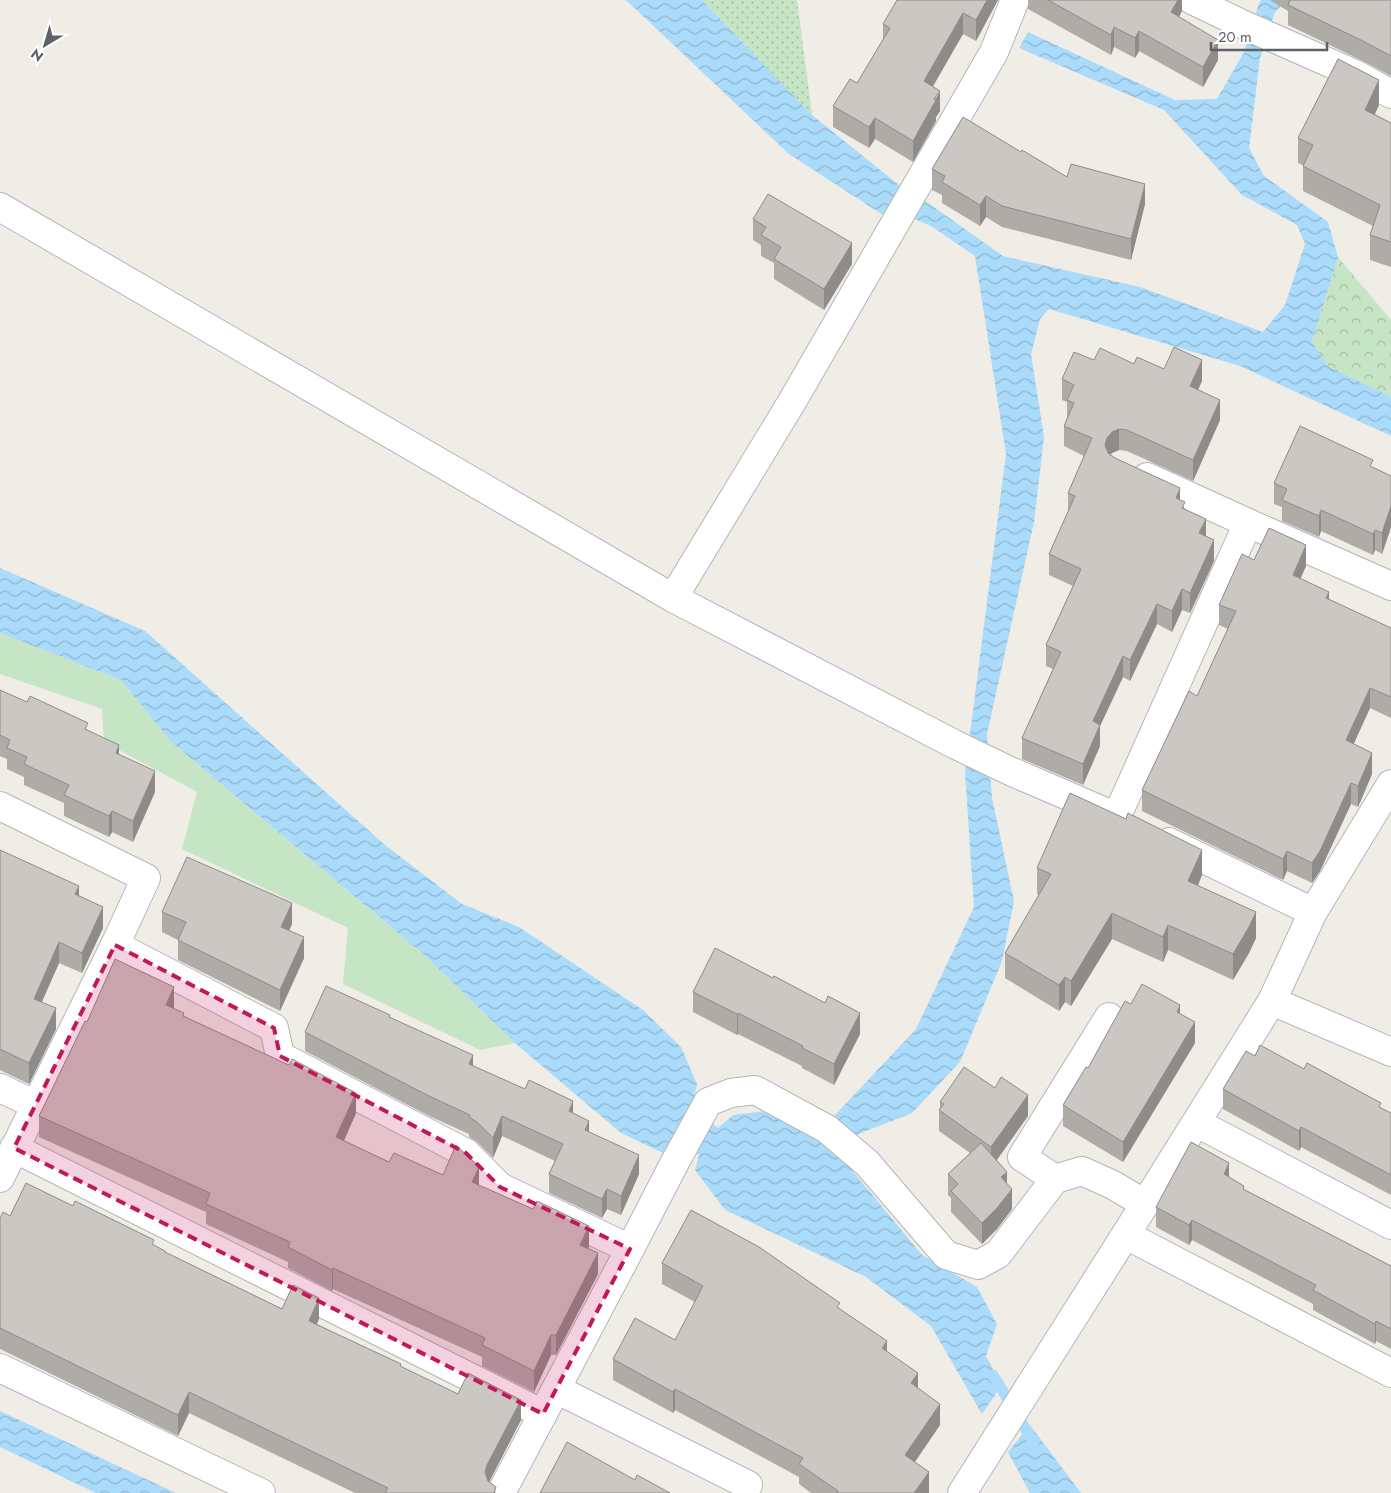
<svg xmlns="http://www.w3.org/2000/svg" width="1391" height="1493" font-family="Jost,sans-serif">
<defs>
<pattern id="grass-dots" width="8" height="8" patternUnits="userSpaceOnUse" patternTransform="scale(1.25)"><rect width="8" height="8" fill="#c6e5c4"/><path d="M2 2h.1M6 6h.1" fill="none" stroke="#a4bda3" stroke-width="1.8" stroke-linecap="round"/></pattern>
<pattern id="forest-crowns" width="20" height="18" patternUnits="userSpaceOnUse" patternTransform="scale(1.25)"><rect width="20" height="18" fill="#c6e5c4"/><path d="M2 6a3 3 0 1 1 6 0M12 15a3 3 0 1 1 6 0" fill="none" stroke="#a4bda3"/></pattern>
<pattern id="water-waves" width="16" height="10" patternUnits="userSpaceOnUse" patternTransform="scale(1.25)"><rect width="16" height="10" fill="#abdbfa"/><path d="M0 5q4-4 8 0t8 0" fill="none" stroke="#8eb5ce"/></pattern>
</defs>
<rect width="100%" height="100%" fill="#efede6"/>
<polygon fill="url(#grass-dots)" points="702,0 797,0 812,115"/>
<polygon fill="url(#forest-crowns)" points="1338,257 1391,320 1391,397 1328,366 1312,342"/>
<polygon fill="#c6e5c4" points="0,633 121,680 171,742 423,954 515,1043 480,1050 343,984 348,928 182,849 197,792 104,742 102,709 0,674"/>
<g fill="url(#water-waves)">
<polygon points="626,0 702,0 812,115 899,185 931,205 1003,256 1140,287 1263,332 1285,305 1305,244 1297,225 1242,195 1164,110 1019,48 1028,32 1175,100 1217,99 1244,52 1258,6 1261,0 1287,0 1275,12 1260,58 1249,148 1264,176 1328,222 1338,257 1312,342 1328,366 1391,397 1391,436 1240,366 1049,309 1040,319 1031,354 1044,437 1034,522 987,734 992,798 1014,901 1002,961 960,1062 912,1113 856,1135 841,1157 922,1255 977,1287 997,1324 986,1356 1002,1385 982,1414 931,1326 866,1277 725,1210 695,1170 699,1155 675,1143 665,1154 621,1133 515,1043 423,954 171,742 121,680 0,633 0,568 145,631 385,845 462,904 519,927 643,1010 681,1047 697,1084 692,1107 718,1128 733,1115 765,1111 829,1146 841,1126 835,1115 916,1029 974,907 965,773 1006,454 975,256 931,226 889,208 883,215 789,154"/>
<polygon points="0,1411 176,1493 96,1493 0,1447"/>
<polygon points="1030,1425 1081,1493 1030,1493 1008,1452"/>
</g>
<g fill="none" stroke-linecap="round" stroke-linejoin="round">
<polyline stroke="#abdbfa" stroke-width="11" points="993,1375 1034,1443"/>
<defs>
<g id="minor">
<polyline points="1192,0 1244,25 1357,75 1391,94"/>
<polyline points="0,207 673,598 956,745 1010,771 1103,811"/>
<polyline points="1147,477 1248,523"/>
<polyline points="673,598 793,400 994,52 1015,0"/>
<polyline points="1391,784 1313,912 1272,1001 1391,1052"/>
<polyline points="0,806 146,878 115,945 0,1178"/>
<polyline points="1117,816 1248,523 1391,586"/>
<polyline points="1169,842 1313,912"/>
<polyline points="115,945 274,1028 280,1056 466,1153 500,1187 630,1249"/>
<polyline points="0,1088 36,1105"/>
<polyline points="1197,1123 1391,1225"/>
<polyline points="14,1148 543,1414"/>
<polyline points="1055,1179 1022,1157 1109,1017"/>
<polyline points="1126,1235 1391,1373"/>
<polyline points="0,1368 261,1493"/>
<polyline points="556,1389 748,1485"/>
<polyline points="501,1493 630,1249 674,1164 708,1102 731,1093 755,1090 827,1129 867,1163 946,1255 978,1265 998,1254 1055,1179 1082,1171 1113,1185 1145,1204"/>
<polyline points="962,1493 1145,1204 1272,1001"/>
</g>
</defs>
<use href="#minor" stroke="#b3b6ba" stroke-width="30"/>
<use href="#minor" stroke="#fff" stroke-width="28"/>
</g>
<g fill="#afaba7">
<polygon points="998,0 976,41 963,34 932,86 940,111 936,117 936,121 913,162 875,139 869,148 833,127 833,106 857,83 883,40 883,24"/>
<polygon points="1028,0 1182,0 1182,11 1179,17 1218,60 1203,87 1139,51 1135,58 1114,47 1111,55 1028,9"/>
<polygon points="1270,0 1391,0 1391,76 1363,61 1288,25 1288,11"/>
<polygon points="1379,105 1375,114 1391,123 1391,267 1370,260 1370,235 1373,226 1303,191 1303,165 1298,163 1298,138"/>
<polygon points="1021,152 1067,177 1145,204 1131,260 1002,227 986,217 980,226 942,203 942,195 932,190 932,169"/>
<polygon points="753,219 852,264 824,310 774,279 774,263 761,256 761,245 753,240"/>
<polygon points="1094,360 1134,364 1164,369 1202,381 1198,389 1220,420 1193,481 1127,451 1119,450 1112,453 1110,455 1115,458 1180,500 1185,509 1206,536 1214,561 1190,613 1182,610 1172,632 1157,624 1130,681 1123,677 1100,726 1100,746 1083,785 1022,759 1022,738 1053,669 1046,666 1046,645 1073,586 1049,575 1049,554 1068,512 1068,493 1084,456 1064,446 1064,426 1067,418 1067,402 1062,400 1062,379"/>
<polygon points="1373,467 1391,476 1391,527 1382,554 1375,550 1373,555 1321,531 1319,537 1282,521 1282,507 1274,504 1274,483"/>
<polygon points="1254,560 1306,566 1300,578 1329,600 1391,628 1391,718 1370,708 1353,744 1372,774 1358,807 1351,804 1320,871 1312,883 1287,871 1283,880 1142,811 1142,790 1197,696 1228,629 1219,625 1219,605"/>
<polygon points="0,690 88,730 119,755 155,792 133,842 112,832 109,837 64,816 64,803 24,785 24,777 7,769 7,759 0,756"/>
<polygon points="0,850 79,896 103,928 82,973 59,963 42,1002 56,1029 29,1084 0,1070"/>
<polygon points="1037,868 1202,875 1198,886 1256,938 1249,953 1233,980 1168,950 1163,962 1112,939 1071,1006 1065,1002 1059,1011 1005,978 1005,953 1039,895 1037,894"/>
<polygon points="162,912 292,924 289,931 304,958 280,1011 178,960 178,940 162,932"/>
<polygon points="693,992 860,1034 834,1085 802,1068 802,1066 738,1034 737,1035 693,1012"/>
<polygon points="1131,1004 1180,1015 1195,1043 1123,1162 1063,1126 1063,1105"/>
<polygon points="174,1007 174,1009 184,1016 356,1113 344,1141 389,1162 479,1185 589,1247 588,1248 598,1274 556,1355 551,1355 534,1392 482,1366 482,1357 333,1289 332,1291 288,1268 288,1262 206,1224 206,1212 39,1137 39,1116 87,1022"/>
<polygon points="390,1017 473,1066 573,1114 589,1132 639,1174 621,1215 607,1209 602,1218 549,1193 549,1174 555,1161 502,1136 493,1158 477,1142 469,1137 469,1134 429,1116 305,1051 305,1032"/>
<polygon points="1255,1056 1304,1069 1391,1113 1391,1195 1301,1147 1299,1151 1223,1109 1223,1089"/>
<polygon points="940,1102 1028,1116 997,1160 1007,1184 1012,1209 997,1229 982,1244 951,1212 951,1198 948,1195 948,1174 970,1153 939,1131 939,1110 940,1109"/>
<polygon points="1229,1178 1244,1190 1391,1266 1391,1349 1376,1341 1375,1344 1313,1310 1313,1304 1192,1240 1189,1245 1156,1227 1156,1207"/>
<polygon points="10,1216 154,1245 165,1253 282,1309 319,1319 317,1324 401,1367 458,1394 521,1420 489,1482 496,1493 355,1493 189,1413 178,1436 0,1349 0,1218"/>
<polygon points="662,1263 840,1309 887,1352 918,1389 940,1425 915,1462 929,1472 929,1493 811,1493 799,1484 799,1477 675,1410 673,1413 613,1380 613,1359 675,1340 695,1302 662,1284"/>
</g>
<g fill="#8e8b88">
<polygon points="987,0 998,0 976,41 976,20"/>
<polygon points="1178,0 1182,0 1182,11 1171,32 1171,12"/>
<polygon points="963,13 963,34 924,102 924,81"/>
<polygon points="1114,27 1114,47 1111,55 1111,35"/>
<polygon points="1139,31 1139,51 1135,58 1135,38"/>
<polygon points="1218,40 1218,60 1203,87 1203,67"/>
<polygon points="1379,80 1379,105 1365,134 1365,110"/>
<polygon points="940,91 940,111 936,117 936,121 913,162 913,141"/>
<polygon points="875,118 875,139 869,148 869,127"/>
<polygon points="1145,184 1145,204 1131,260 1131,239"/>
<polygon points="986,196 986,217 980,226 980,205"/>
<polygon points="852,243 852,264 824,310 824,289"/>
<polygon points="1202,360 1202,381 1190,407 1190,386"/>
<polygon points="1220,400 1220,420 1193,481 1193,460"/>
<polygon points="1119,429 1119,450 1112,453 1107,459 1105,445 1107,438 1112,432"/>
<polygon points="1180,488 1180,509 1176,498"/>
<polygon points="1391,506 1391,527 1382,554 1382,533"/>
<polygon points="1321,510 1321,531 1319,537 1319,516"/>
<polygon points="1206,519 1206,539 1199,533"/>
<polygon points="1375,530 1375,550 1373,555 1373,534"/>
<polygon points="1214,540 1214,561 1190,613 1190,593"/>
<polygon points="1306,545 1306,566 1293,596 1293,575"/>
<polygon points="1182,589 1182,610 1172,632 1172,611"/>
<polygon points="1329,592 1329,612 1326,598"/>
<polygon points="1157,604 1157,624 1130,681 1130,660"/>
<polygon points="1123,656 1123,677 1100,726 1100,746 1083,785 1083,764 1093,721"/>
<polygon points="1370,688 1370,708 1346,761 1346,740"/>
<polygon points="119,745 119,766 116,753"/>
<polygon points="1372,753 1372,774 1358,807 1358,786"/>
<polygon points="155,771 155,792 133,842 133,821"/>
<polygon points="1351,783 1351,804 1320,871 1312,883 1312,863"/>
<polygon points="112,811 112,832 109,837 109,816"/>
<polygon points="1202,850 1202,875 1188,907 1188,881"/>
<polygon points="1287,851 1287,871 1283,880 1283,859"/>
<polygon points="79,886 79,907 75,894"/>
<polygon points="292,903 292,924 281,948 281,927"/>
<polygon points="103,907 103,928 82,973 82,953"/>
<polygon points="1256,912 1256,938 1249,953 1233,980 1233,954"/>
<polygon points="1112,913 1112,939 1071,1006 1071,981"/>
<polygon points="1168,925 1168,950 1163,962 1163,937"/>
<polygon points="304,937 304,958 280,1011 280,990"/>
<polygon points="59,942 59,963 34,1019 34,999"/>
<polygon points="1065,977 1065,1002 1059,1011 1059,985"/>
<polygon points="174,987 174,1007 166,1026 166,1005"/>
<polygon points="1180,1005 1180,1026 1177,1012"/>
<polygon points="56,1008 56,1029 29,1084 29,1063"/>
<polygon points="738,1013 738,1034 737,1035 737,1014"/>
<polygon points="860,1013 860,1034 834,1085 834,1064"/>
<polygon points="1195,1022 1195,1043 1123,1162 1123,1142"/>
<polygon points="473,1055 473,1074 469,1064"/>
<polygon points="356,1093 356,1113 336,1158 336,1137"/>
<polygon points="1028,1095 1028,1116 991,1168 991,1147"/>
<polygon points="573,1101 573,1120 569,1111"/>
<polygon points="502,1116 502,1136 493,1158 493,1138"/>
<polygon points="589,1121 589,1141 585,1130"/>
<polygon points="1301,1127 1301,1147 1299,1151 1299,1131"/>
<polygon points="639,1155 639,1174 621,1215 621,1196"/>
<polygon points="1229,1163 1229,1183 1224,1174"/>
<polygon points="479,1167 479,1188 472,1182"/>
<polygon points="1007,1172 1007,1192 1001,1177"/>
<polygon points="607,1189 607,1209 602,1218 602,1199"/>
<polygon points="1012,1189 1012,1209 997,1229 982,1244 982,1223"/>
<polygon points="1192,1220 1192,1240 1189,1245 1189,1225"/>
<polygon points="589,1226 589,1247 580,1265 580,1245"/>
<polygon points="598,1253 598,1274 556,1355 556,1335"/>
<polygon points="333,1268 333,1289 332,1291 332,1270"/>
<polygon points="319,1298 319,1319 309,1341 309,1321"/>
<polygon points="1376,1321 1376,1341 1375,1344 1375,1324"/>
<polygon points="551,1335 551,1355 534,1392 534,1371"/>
<polygon points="887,1341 887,1362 882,1348"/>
<polygon points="918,1373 918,1394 911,1383"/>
<polygon points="675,1389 675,1410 673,1413 673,1392"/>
<polygon points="189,1392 189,1413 178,1436 178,1415"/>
<polygon points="521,1400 521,1420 487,1486 485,1472 487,1465"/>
<polygon points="940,1404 940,1425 905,1476 905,1455"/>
<polygon points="929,1472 929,1493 914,1493"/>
</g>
<g fill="#cbc7c2" stroke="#8e8b88">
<polygon points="897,0 987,0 976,20 963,13 924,81 940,91 934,99 936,100 913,141 875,118 869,127 833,106 850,79 857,83 890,28 883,24"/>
<polygon points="1048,0 1178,0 1171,12 1218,40 1203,67 1139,31 1135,38 1114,27 1111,35"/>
<polygon points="1290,0 1391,0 1391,56 1363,41 1288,5"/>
<polygon points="1338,59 1379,80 1365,110 1391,123 1391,242 1370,235 1380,205 1303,166 1313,145 1298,138"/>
<polygon points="963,117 1021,152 1022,150 1067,177 1071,164 1145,184 1131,239 1002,206 986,196 980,205 942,182 945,176 932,169"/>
<polygon points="768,194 852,243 824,289 774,259 781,247 761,235 766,227 753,219"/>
<polygon points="1174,347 1202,360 1190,386 1220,400 1193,460 1127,430 1119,429 1112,432 1107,438 1105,445 1108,453 1115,458 1180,488 1176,498 1185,502 1182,508 1206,519 1199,533 1214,540 1190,593 1182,589 1172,611 1157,604 1130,660 1123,656 1093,721 1100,725 1083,764 1022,738 1061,652 1046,645 1081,569 1049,554 1075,496 1068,493 1092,438 1064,426 1074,403 1067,400 1074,385 1062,379 1074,352 1094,360 1100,348 1134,364 1137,357 1164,369"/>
<polygon points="1300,426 1373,460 1370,466 1391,476 1391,506 1382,533 1375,530 1373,534 1321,510 1319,516 1282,500 1287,489 1274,483"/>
<polygon points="1269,528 1306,545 1293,575 1329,592 1326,598 1391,628 1391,697 1370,688 1346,740 1372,753 1358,786 1351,783 1320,851 1312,863 1287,851 1283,859 1142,790 1189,691 1197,696 1236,611 1219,605 1242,554 1254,560"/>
<polygon points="0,690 27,702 30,696 88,723 85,729 119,745 116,753 155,771 133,821 112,811 109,816 64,795 69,785 24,764 27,757 7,748 10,740 0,735"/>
<polygon points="1070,793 1126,819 1128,813 1202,850 1188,881 1256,912 1249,927 1233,954 1168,925 1163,937 1112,913 1071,981 1065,977 1059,985 1005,953 1051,874 1037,868"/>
<polygon points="0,850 79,886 75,894 103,907 82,953 59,942 34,999 56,1008 29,1063 0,1049"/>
<polygon points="187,857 292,903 281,927 304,937 280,990 178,940 186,922 162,912"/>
<polygon points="715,948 773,978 774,976 825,1003 828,996 860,1013 834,1064 802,1048 803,1046 738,1013 737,1014 693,992"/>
<polygon points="115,959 174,987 166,1005 184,1013 183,1016 289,1065 292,1059 356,1093 336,1137 389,1162 394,1153 443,1175 456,1145 479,1167 472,1182 533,1209 537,1201 589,1226 580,1245 598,1253 556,1335 551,1335 534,1371 482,1345 485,1338 333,1268 332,1270 288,1247 290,1242 206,1204 210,1193 39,1116 85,1021 87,1022"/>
<polygon points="1142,984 1180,1005 1177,1012 1195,1022 1123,1142 1063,1105 1086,1067 1088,1068 1125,1001 1131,1004"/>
<polygon points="326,986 390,1015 389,1017 473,1055 469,1064 525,1089 529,1080 573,1101 569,1111 589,1121 585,1130 639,1155 621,1196 607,1189 602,1199 549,1174 563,1144 502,1116 493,1138 477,1122 469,1117 470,1115 429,1096 305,1032"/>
<polygon points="1260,1045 1304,1069 1307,1063 1381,1103 1379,1107 1391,1113 1391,1175 1301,1127 1299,1131 1223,1089 1246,1051 1255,1056"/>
<polygon points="964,1067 995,1088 1001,1077 1028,1095 991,1147 939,1110 944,1104 940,1102"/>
<polygon points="1191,1142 1229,1163 1224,1174 1244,1186 1243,1189 1391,1266 1391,1329 1376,1321 1375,1324 1313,1290 1316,1285 1192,1220 1189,1225 1156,1207"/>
<polygon points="981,1143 1007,1172 1001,1177 1012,1189 997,1208 982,1223 951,1191 958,1184 948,1174"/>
<polygon points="26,1183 73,1206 75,1201 154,1240 152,1244 165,1251 165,1252 282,1309 293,1285 319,1298 309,1321 401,1364 400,1366 458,1394 468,1373 521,1400 487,1465 485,1472 488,1481 496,1487 494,1493 385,1493 388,1488 189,1392 178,1415 0,1328 0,1218 3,1212 10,1216"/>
<polygon points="691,1210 759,1247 840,1303 837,1307 887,1341 882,1348 918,1373 911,1383 940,1404 905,1455 929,1472 914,1493 839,1493 837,1492 838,1491 799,1464 803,1458 675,1389 673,1392 613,1359 635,1318 675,1340 703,1286 662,1263"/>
<polygon points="567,1442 635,1480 637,1475 670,1493 540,1493"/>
</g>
<path fill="#c2185b" fill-opacity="0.2" stroke="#c2185b" stroke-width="4" stroke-dasharray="10 6" stroke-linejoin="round" d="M115,945l159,83 6,28 186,97 34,34 130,62 -87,165 -529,-266z"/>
<g transform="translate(45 45) rotate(218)" stroke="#ffffff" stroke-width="4" paint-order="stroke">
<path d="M0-4L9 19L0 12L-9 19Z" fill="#5e6165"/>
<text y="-8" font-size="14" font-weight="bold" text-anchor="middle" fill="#5e6165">N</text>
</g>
<path d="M1211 42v8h116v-8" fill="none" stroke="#5e6165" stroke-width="2.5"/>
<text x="1218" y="42" font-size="15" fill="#5e6165" stroke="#ffffff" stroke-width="4" paint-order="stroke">20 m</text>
</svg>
